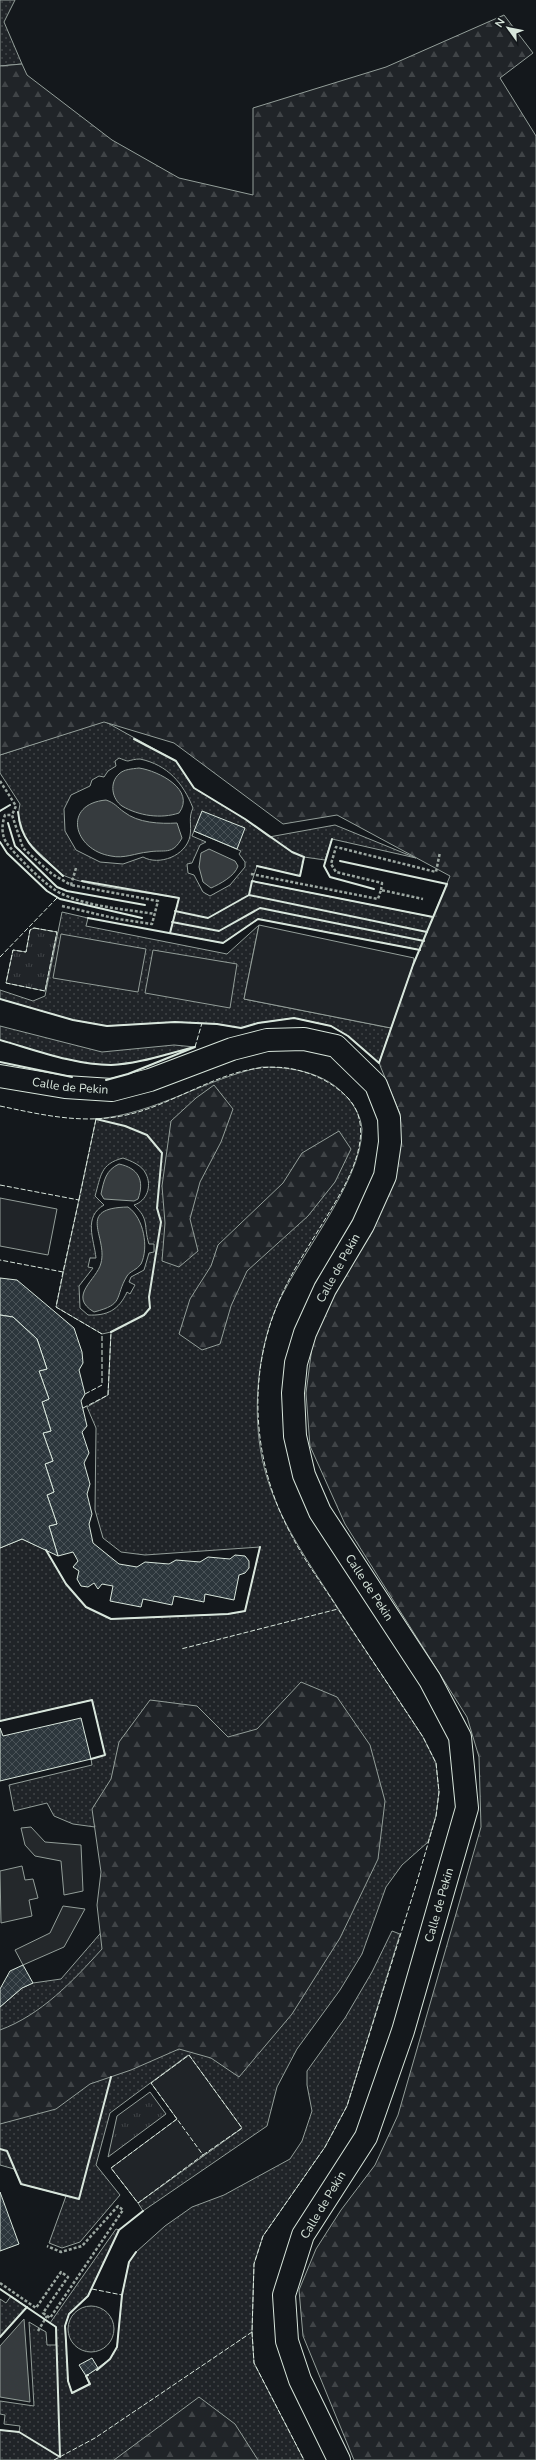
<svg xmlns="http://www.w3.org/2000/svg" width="536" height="2460" font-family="'Nunito Sans',sans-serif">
<defs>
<pattern id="grass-dots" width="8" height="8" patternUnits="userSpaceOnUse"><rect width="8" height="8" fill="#202428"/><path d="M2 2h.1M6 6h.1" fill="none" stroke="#404447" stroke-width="1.8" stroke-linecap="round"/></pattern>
<pattern id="forest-firs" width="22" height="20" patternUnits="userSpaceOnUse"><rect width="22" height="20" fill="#202428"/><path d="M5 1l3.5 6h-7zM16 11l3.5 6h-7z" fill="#404447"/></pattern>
<pattern id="park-tufts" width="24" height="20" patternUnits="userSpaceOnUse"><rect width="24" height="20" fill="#202428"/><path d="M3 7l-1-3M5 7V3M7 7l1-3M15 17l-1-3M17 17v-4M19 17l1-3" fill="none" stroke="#404447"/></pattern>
<pattern id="building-cross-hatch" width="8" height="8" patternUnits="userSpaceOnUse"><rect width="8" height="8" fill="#2c363c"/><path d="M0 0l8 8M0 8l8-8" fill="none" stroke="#4a5358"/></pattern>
</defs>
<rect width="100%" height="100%" fill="#14181c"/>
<g fill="url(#grass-dots)" stroke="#939e99" fill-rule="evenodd">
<polygon points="0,0 15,0 4,22 22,64 0,66"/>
<path d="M104,721l72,40 18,27 51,31 24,18 66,-12 81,33 -84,-19 -7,21 -21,-3 -4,19 -43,-10 -5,15 181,36 -13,33 -162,-31 -35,24 -53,-10 9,-35c-32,-6 -86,-10 -114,-22 -7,-3 -13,-11 -18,-16 -18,-17 -33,-28 -27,-56l-20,-31v-18zM119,758c3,1 7,3 9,3 4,-1 7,-2 12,-2 28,6 43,24 53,49 -5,10 -1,17 -3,28 -4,20 -31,30 -47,21l-20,7 -23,-2 -24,-12 -11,-19 -1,-22 7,-14 19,-9 2,-6 7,-4 5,1 4,-6 8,-5 -1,-5zM194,831l47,20 -2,3 6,8v5l-15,18 -20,11 -7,-4 -9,-17 -6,-2 -1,-9 5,-1 8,-18 6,-3 -14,-6z"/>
<polygon points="62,912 88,918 86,926 227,954 259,925 244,999 391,1028 379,1063 348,1036 331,1026 294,1018 258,1023 241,1028 216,1024 175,1022 107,1026 73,1020 0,999 0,990 33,1001 45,996"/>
<path d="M0,1026l102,26 72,-7 21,2c-26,6 -56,17 -84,18 -36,0 -76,-15 -111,-25z"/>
<path d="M262,1067c29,0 61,5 82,27 9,9 17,22 18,35 0,56 -70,133 -90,189 -15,43 -19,95 -10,140 11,54 43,99 72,144 29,45 60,90 89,135l13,26 3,29 -3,24 -8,26 -26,23 -16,22 -24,67 -22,36 -43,59 -20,38 -10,39 -124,85 -5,-8 103,-74 -53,-74 -78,58 -14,52 24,30 -40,47 -18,6 -13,-5 17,-47 -45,-12 -7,-15 -14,-4v-158l22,-19 11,-5 28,-4 44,-51 9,-37 -19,-64 -22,-3 -19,-8 -7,-13 -33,8 -5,-26 83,-20 -1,-6 14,-4 -13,-55 -92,21v-173l22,-9 24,11 20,34 20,23 25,12 117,-5 17,-3 15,-64 -115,8 -24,-3 -18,-14 -8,-28 1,-82 -9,-21 21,-12 3,-63 -9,2 -46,-27 40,-188c59,-5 109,-40 166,-52zM123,1158c8,3 19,7 23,16 6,12 1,27 -12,31 16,15 9,20 15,39h5v8l-5,1 -5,17 -13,7 -2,5 6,3 -5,9 -3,-2c-8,18 -20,24 -39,23l-8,-7 -1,-22 14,-18 -5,-1 2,-9h6c-2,-19 -13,-41 8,-53l-9,-9c6,-20 5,-32 28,-38z"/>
<polygon points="392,1931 400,1934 347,2106 325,2147 263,2236 254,2264 252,2332 254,2363 304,2460 0,2460 0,2430 19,2432 20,2426 4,2424 5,2415 0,2414 0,2401 34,2406 29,2322 46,2332 47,2345 56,2345 56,2327 50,2323 116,2229 119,2230 88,2296 69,2314 65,2326 68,2381 72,2393 89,2384 86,2376 110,2359 117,2347 122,2295 129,2262 136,2252 165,2226 192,2207 224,2195 290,2159 302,2141 312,2111 307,2085 307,2071 345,2018 372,1972"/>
<polygon points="11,2296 27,2307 0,2337 0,2299 6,2303"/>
<circle cx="91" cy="2329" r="23"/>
</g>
<g fill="url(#forest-firs)" stroke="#939e99">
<polygon points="504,15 533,53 500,78 536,136 536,2460 354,2460 303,2336 299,2290 316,2249 341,2210 375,2165 398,2115 481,1827 479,1757 467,1717 345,1524 310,1446 306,1393 312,1347 322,1315 396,1165 400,1114 379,1063 413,965 450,876 337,815 283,824 174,743 104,722 0,755 0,66 22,64 27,75 112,140 179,178 253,195 253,108 386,67"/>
<polygon points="214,1085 233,1109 221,1142 200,1182 190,1219 198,1251 179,1267 162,1261 165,1223 162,1186 171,1121 196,1098"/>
<polygon points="339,1131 351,1149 335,1182 308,1216 247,1271 231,1306 220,1344 202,1350 179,1334 190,1299 211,1266 218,1245 283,1183 302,1153"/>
<path d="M301,1682l36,15 33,48 15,56 -7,58 -38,79 -48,76 -53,63 -28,-19 -32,-9 -48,21 -41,14 -34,25 -56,15v-94c41,-15 73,-49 102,-81l-5,-44 4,-33 -9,-63 19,-30 8,-37 31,-42 47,6 31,31 29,-8z"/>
<polygon points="199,2397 235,2424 258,2460 114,2460"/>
</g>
<g fill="url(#park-tufts)" stroke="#939e99">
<polygon points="34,928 57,932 45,991 6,983 13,950 26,952 30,930"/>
<polygon points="150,2092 166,2114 108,2157 117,2116"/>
</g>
<g fill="#202428" stroke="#939e99">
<polygon points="259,925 414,958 413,965 391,1028 244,999"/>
<polygon points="61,934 146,949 138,992 53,978"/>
<polygon points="153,950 237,964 230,1008 145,993"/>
<polygon points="0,1198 57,1209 48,1255 0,1246"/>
<polygon points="189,2055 242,2128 138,2203 111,2168 177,2119 151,2083"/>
</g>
<g fill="#24282b" stroke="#939e99">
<polygon points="31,1827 45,1842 81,1845 83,1891 64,1895 61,1861 35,1856 25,1845 21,1828"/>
<polygon points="22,1866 25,1880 33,1879 38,1898 29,1900 32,1916 1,1923 0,1871"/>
<polygon points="63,1906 85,1909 64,1947 23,1965 15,1950 50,1933"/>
</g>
<g fill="#363b3e" stroke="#939e99">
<path d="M139,768c20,3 57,22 40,45 -18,6 -40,3 -57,-7 -10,-7 -13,-23 -3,-32 5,-5 13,-5 20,-6z"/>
<path d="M106,800c9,3 11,7 18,12 14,11 36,12 53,11l5,15c-10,18 -17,11 -34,14 -12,1 -24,7 -37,4 -38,-6 -49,-52 -5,-56z"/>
<path d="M209,849l26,12 3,5c-3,10 -18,18 -27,22l-8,-6 -4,-15 2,-14z"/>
<path d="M119,1164c19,4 26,16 19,35l-4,2 -30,-2 -3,-5c3,-14 5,-24 18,-30z"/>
<path d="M128,1207c16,11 21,41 13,57 -4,6 -11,7 -14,12 -13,22 -2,28 -33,36 -27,-16 3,-32 7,-49 7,-27 -26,-55 27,-56z"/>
<polygon points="24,2319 30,2402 0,2397 0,2346"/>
</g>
<g fill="url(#building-cross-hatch)" stroke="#d8e6dc">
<polygon points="202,811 245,828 237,849 194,831"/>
<polygon points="0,1278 17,1280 74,1328 82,1352 83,1363 79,1370 85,1394 81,1401 87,1426 82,1432 89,1453 84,1463 90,1484 87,1494 92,1514 89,1524 93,1543 119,1564 137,1567 145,1562 169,1564 176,1560 200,1562 208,1557 230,1559 235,1555 245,1556 249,1561 249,1568 245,1573 239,1575 234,1600 205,1594 204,1602 174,1596 172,1605 143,1599 141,1607 110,1601 113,1586 102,1584 98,1589 94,1583 88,1587 81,1586 77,1579 79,1571 73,1567 78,1561 73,1552 58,1556 49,1526 57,1524 47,1495 54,1492 45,1464 53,1461 43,1433 51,1431 42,1402 49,1399 39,1371 47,1369 37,1339 13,1317 0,1315"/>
<polygon points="0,1315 13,1317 37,1339 47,1369 39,1371 49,1399 42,1402 51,1431 43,1433 53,1461 45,1464 54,1492 47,1495 57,1524 49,1526 58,1556 22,1539 0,1548"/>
<polygon points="81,1718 91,1759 0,1781 0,1728 3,1736"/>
<polygon points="23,1965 33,1983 22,1988 0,2007 0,1989 10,1971"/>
<polygon points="0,2192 19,2244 0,2251"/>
<polygon points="92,2358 98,2368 86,2376 79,2365"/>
</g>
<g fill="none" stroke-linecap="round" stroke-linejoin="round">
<defs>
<g id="minor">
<path id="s1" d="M0,1076l65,11 47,3 38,-10 82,-31 35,-9 37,-1 32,7 40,39 13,33 1,24 -5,34 -22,49 -38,64 -20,44 -9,30 -3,30 2,43 9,39 16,37 110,168 30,57 7,71 -64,223 -37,106 -63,98 -19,60 3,46 13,39 39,80"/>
</g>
</defs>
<use href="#minor" stroke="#d8e6dc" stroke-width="24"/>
<g stroke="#9da8a2" stroke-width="2.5" stroke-dasharray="3 2" stroke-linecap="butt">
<polyline points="0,781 16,806 12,815"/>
<path d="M76,868l-5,17 -19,-11 -29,-26 -11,-33h-7c-3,8 -4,19 1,27 8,12 43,47 56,52 28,13 62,15 93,20"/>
<polyline points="251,874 378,899 381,890 423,899"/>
<polyline points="381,890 382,883 336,872 331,864 336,847 436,872 440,852"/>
<polyline points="62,906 118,919 152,924 158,901 71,885"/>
<polyline points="0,2283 36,2308 61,2272 68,2277 43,2313 50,2318 123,2210 118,2206 82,2246 61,2252 47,2246"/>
<polyline points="38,2331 47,2316"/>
</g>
<use href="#minor" stroke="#14181c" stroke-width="22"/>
<g stroke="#d8e6dc" stroke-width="1" stroke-dasharray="5 2" stroke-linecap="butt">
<polygon points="34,928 57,932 45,991 6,983 13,950 26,952 30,930"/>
<polyline points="0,957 57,898"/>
<polyline points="195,1047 202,1023"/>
<path d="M0,1106c38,8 76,17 115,11 63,-8 119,-65 186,-46 18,5 33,13 47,27 27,29 5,74 -12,103 -22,38 -50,76 -64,118 -25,72 -16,153 21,219 13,25 30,47 45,71l-157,40"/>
<polyline points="0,1185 79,1200 63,1272 0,1260"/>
<polyline points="79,1200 96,1119"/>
<polyline points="63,1272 56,1307 102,1334 102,1385 85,1394"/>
<polyline points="83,1408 108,1395 111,1332"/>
<polyline points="177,2119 111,2168 138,2203 203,2155 151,2083 189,2055 242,2128 203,2155"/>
<polyline points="92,2289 122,2295"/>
<polyline points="252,2332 254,2363 304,2460"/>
<polyline points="54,2460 95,2438 252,2332 254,2264 263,2236 325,2147 347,2106 416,1885 436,1816 439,1792 436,1763 423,1737 338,1609"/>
</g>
<g stroke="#d8e6dc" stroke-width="2">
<polyline points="134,739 176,761 194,788 245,819 292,852 304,857 300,876 257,866"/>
<polyline points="0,811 10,805"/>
<path d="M18,812c4,34 22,42 45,64"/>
<polyline points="8,823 15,846 57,887 67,891 145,905"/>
<polyline points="332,839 324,866 330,877 374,889"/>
<polyline points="0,842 7,853 47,891 60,899 142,918"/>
<polyline points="82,881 179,898 170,933"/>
<polyline points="249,895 252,881 433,917"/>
<polyline points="175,911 208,918 249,895 427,932"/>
<polyline points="88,918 223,943 258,919 420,950"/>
<polyline points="172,922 219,931 260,908 424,941"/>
<polyline points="0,999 73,1020 107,1026 175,1022 217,1024 241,1028 258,1023 294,1018 331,1026 348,1036 379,1063 413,965 447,884 340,861"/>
<path d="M0,1040c35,10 75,25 111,25 28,-1 58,-12 84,-18l-67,27 -22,6"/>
<polyline points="0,1062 72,1077"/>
<polyline points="96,1119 125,1126 147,1135 162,1153 157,1208 161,1222 149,1297 150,1308 144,1315 111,1332"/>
<polyline points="46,1550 66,1584 86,1607 111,1619 228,1614 245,1611 260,1547"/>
<polyline points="0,1721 92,1700 105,1755 91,1759"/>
<polyline points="0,2149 7,2151 21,2184 79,2199 111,2077"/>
<polyline points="0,2289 56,2327 60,2457 19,2432 0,2430"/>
<polyline points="0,2337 27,2307"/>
<polyline points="97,2370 110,2359 117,2347 122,2295 129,2262 136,2252"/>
<polyline points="88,2375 86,2376 90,2384 72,2393 68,2381 66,2341 65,2326 69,2314 88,2296 119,2230 143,2211"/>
</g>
</g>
<g text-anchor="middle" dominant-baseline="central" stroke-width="3" stroke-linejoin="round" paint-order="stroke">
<g font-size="12" fill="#d8e6dc" stroke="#14181c">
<text stroke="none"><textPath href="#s1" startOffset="71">Calle de Pekin</textPath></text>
<text transform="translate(338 1268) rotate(-61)">Calle de Pekin</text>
<text stroke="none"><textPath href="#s1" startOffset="947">Calle de Pekin</textPath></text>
<text transform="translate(439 1905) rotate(-74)">Calle de Pekin</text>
<text transform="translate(323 2205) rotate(-59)">Calle de Pekin</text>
</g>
</g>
<g transform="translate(508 28) rotate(303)" stroke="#14181c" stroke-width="3" paint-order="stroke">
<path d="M0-3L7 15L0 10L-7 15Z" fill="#d8e6dc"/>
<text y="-6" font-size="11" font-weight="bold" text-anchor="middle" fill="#d8e6dc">N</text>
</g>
</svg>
